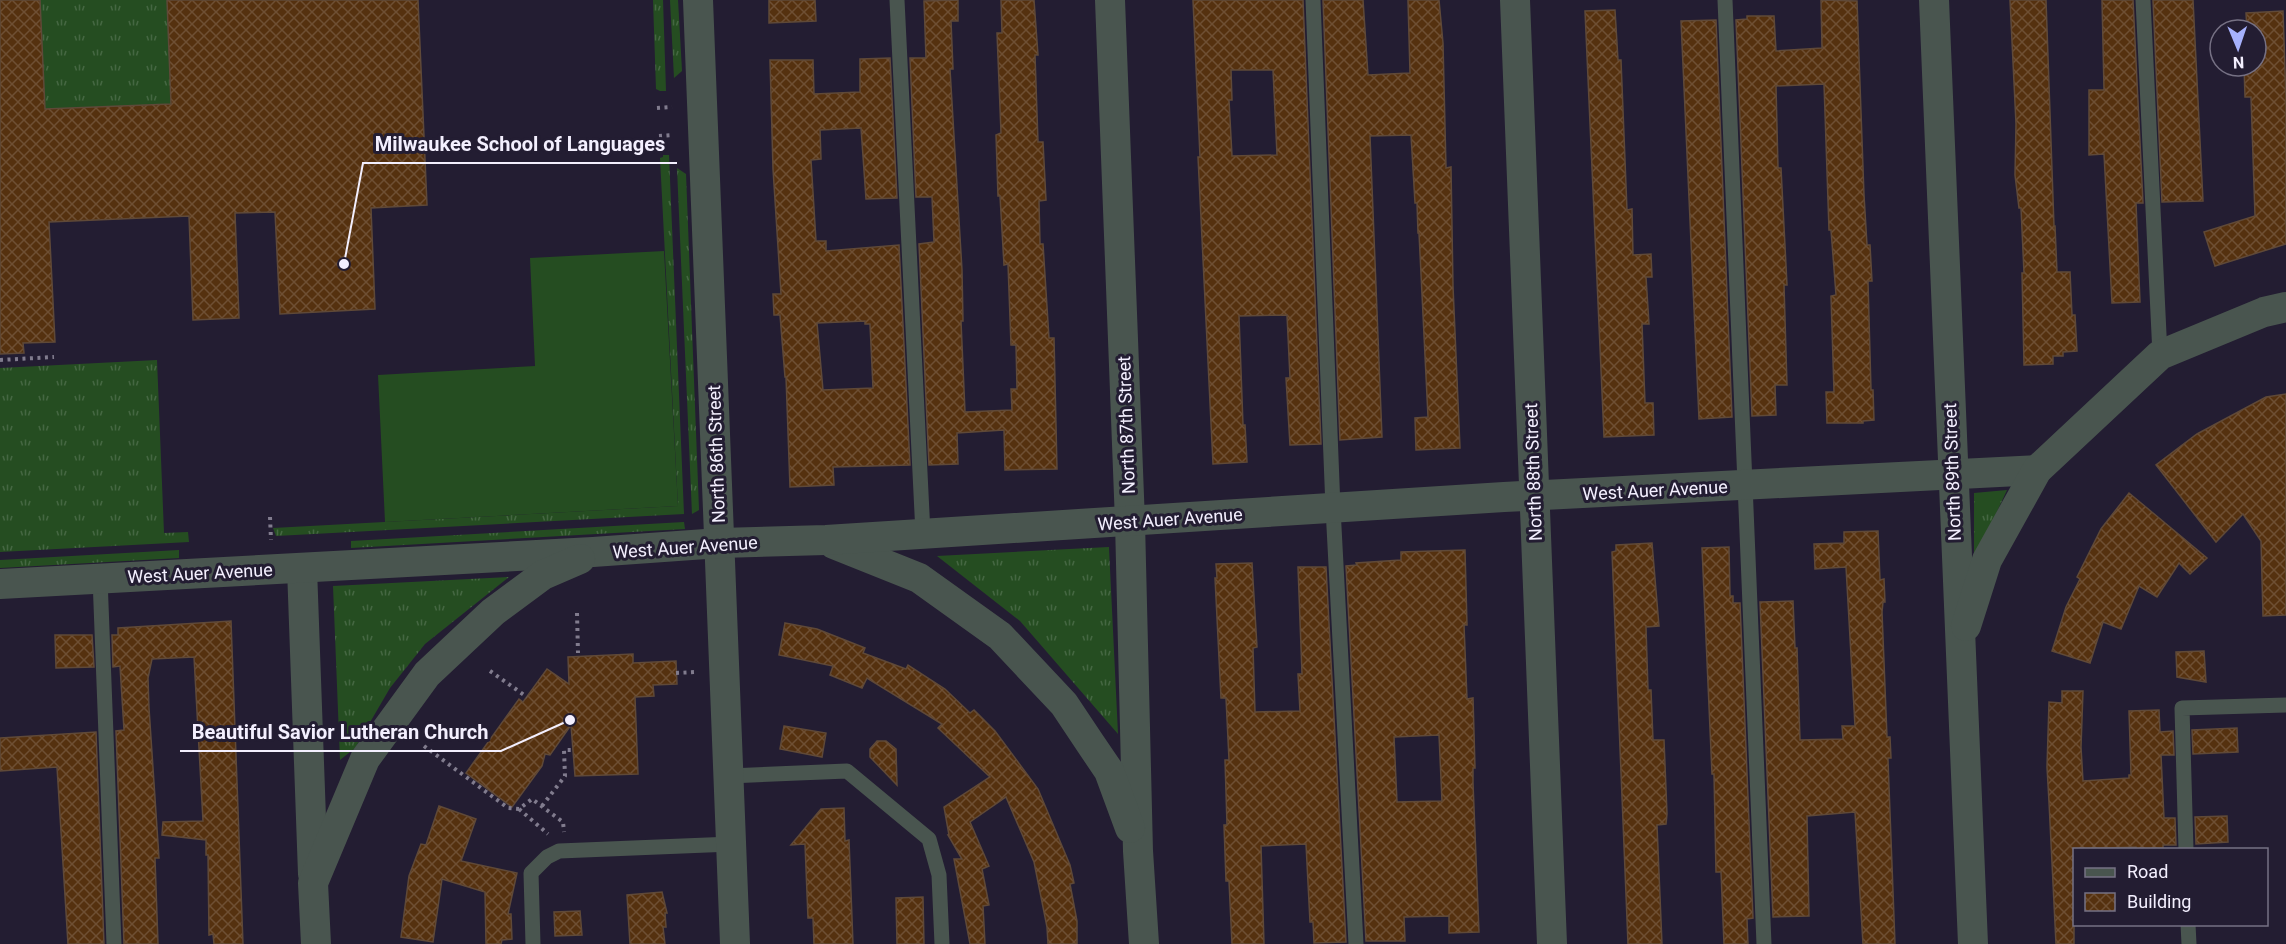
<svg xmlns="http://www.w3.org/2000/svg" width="2286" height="944" font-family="Roboto,sans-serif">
<defs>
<pattern id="grass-tufts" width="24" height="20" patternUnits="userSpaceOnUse" patternTransform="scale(1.5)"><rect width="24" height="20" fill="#254d21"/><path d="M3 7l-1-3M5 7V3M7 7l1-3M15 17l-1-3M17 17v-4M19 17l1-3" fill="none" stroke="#456742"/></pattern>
<pattern id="building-cross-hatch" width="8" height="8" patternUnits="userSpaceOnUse" patternTransform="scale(1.5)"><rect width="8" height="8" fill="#55310f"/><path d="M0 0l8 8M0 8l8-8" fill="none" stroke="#6e4f33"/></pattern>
</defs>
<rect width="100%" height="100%" fill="#231d32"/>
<g fill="url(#grass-tufts)">
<polygon points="40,0 167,0 171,104 45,109"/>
<polygon points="653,0 663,0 666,91 660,91 656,89"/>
<polygon points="670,0 678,0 682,71 674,78"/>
<polygon points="663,155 669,155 684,514 276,536 273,528 678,506 660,158 663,157"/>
<polygon points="677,168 686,174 699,510 692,514"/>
<polygon points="157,360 164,533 188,532 189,542 0,552 0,368"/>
<polygon points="2007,490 1974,561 1974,493"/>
<polygon points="684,522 685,529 351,548 351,541"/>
<polygon points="1109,547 1109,548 1118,734 1020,621 937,556"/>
<polygon points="179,550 179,558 0,568 0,560"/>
<polygon points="509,577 425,644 390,688 355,748 340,760 333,586"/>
</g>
<polygon fill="#254d21" points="664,251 678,506 385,522 378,375 535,366 530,258"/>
<g fill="url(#building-cross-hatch)" stroke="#5f4938" stroke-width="1.5" fill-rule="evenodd">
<polygon points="0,0 40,0 45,109 171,104 167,0 418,0 427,205 371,208 375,309 280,314 275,212 235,213 239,318 193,320 189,216 49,222 55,342 23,343 24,353 0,354"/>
<polygon points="769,0 815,0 816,21 769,23"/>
<polygon points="958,0 958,21 951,21 953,69 950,69 962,270 963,321 961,321 965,412 1012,410 1011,389 1017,389 1016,345 1011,345 1008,264 1004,265 1000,196 998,196 996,135 1001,133 997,33 1002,33 1001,0 1034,0 1038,55 1035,55 1038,142 1043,142 1046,200 1039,201 1040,244 1043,244 1049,338 1054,338 1057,469 1005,470 1004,430 957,433 958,464 929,465 919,244 934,242 932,197 916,197 910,58 926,58 924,1"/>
<path d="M1193,0h110l18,444 -31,1 -4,-67h4l-3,-63 -48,1 4,109h2l2,37 -34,2 -15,-307h2zM1231,70h42l4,85 -45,1 -3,-56h3z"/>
<polygon points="1323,0 1363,0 1368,75 1410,73 1408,0 1439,0 1443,43 1446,168 1451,167 1453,286 1460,448 1416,450 1415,418 1428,417 1419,233 1418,233 1417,203 1415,203 1411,135 1370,136 1382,437 1340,440"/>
<polygon points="1821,0 1857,1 1864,195 1867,245 1870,245 1872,281 1868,281 1871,390 1873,390 1874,420 1863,421 1863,423 1827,423 1826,392 1834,392 1831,296 1836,295 1831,230 1829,230 1824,84 1776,86 1778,168 1781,168 1787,285 1784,285 1787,385 1775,385 1776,415 1752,416 1736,20 1747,19 1747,16 1774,16 1776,51 1822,48"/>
<polygon points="2010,0 2046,0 2054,226 2055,226 2057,272 2070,272 2072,315 2075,315 2077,351 2063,352 2063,356 2053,356 2053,364 2024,365 2022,273 2024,273 2021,208 2019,208 2015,175 2016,124"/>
<polygon points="2102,0 2133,0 2143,203 2136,203 2140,302 2112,303 2104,154 2089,155 2089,90 2104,90"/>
<polygon points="2153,0 2193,0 2203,201 2162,202"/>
<polygon points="1615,10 1618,60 1621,60 1627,210 1632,209 1633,255 1651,254 1652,277 1646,277 1649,324 1642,324 1645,403 1653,403 1654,435 1604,437 1585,11"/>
<polygon points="2283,11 2286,99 2286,244 2215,266 2204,232 2255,216 2251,97 2245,97 2244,66 2256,66 2256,30 2247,30 2246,13"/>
<polygon points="1716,20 1732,417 1699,419 1681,21"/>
<path d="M890,58l7,140 -31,1 -5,-71 -41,2 1,29 -10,1 5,81h10v10l73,-6 11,220 -77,2 1,18 -44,2 -4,-110h-1l-5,-62h-6l-1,-21h8l-8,-125 -3,-109h43l1,34 46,-2v-33zM865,321v3h5l3,64 -50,2 -6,-67z"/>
<polygon points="2286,394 2286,615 2263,616 2261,541 2243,514 2216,542 2156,465 2197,434 2266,397"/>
<polygon points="2129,493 2207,558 2190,574 2179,563 2157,597 2139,586 2121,629 2103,622 2090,663 2052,651 2066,607 2080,579 2077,577 2101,529"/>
<polygon points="1878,531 1880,580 1884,579 1885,602 1883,602 1882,612 1887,737 1890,737 1891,758 1888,758 1888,760 1895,944 1863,944 1855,812 1807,816 1809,916 1773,917 1760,602 1793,601 1795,648 1797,648 1800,740 1843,739 1842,726 1855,726 1846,567 1815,569 1814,544 1844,543 1844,532"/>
<polygon points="1652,543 1659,626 1646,627 1648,690 1651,690 1653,740 1664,740 1667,814 1666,824 1657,825 1662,944 1628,944 1612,552 1616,551 1616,545"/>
<polygon points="1729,547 1730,596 1733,596 1733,603 1740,603 1753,918 1747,919 1748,944 1724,944 1721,872 1716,872 1714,774 1712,774 1702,548"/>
<path d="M1465,550l2,75h-3l3,74 6,-1 2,70h-2v15l6,149 -30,1v-17l-45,1 1,24h-39l-20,-375 11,-1 -1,-2 45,-3v-8zM1439,735l3,66 -45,1 -3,-65z"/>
<polygon points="1252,563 1257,647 1253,648 1255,712 1300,711 1298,674 1302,674 1298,567 1326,567 1346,942 1314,943 1313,922 1310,922 1306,844 1261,846 1264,944 1232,944 1229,881 1226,881 1224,825 1227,825 1225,760 1229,760 1226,698 1221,698 1215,578 1217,578 1216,564"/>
<polygon points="231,621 243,944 214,944 213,934 209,935 208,855 206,855 206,840 162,835 163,822 203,821 194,657 152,659 148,678 149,708 159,858 155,858 158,944 124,944 116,731 124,730 120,666 113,667 112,635 118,635 118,628"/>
<polygon points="785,623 817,629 865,648 863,653 906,669 908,665 945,689 970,713 974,710 995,731 1038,789 1070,865 1074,883 1070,884 1077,921 1077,944 1048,944 1047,927 1034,862 1006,797 970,822 989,866 982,869 989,905 983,906 985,944 970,944 954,859 962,859 948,835 949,835 944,807 990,777 938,728 942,724 867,678 862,688 830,675 833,666 779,655"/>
<polygon points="55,635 92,635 94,667 56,668"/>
<polygon points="2204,651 2206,682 2177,677 2176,652"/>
<polygon points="633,654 633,663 676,661 677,684 653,685 654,696 635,697 638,774 575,776 571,725 550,755 545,754 542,766 512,807 466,773 519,699 523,702 547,669 569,684 568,657"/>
<polygon points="2062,691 2083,691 2081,747 2083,781 2129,778 2129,775 2131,775 2129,711 2159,710 2160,732 2173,731 2174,755 2161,755 2164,818 2175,818 2176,845 2163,845 2163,848 2136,849 2136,847 2074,849 2074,944 2056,944 2049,802 2047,767 2049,702 2062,703"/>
<polygon points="784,726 826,733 822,757 780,749"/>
<polygon points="2237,728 2238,752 2193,754 2192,730"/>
<polygon points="96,732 104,944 68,944 57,767 0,771 0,738"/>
<polygon points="877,741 886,741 896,749 897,785 870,757 870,749"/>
<polygon points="439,806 476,819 461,861 517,873 508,914 511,914 512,939 502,940 501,944 486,944 485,892 442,879 433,942 401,937 409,876 421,844 426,845"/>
<polygon points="844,808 845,841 849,840 853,944 814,944 813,918 808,918 805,844 791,845 821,809"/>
<polygon points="2227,816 2228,842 2196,844 2195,817"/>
<polygon points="662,892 667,913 665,913 666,927 663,927 665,944 630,944 627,895"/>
<polygon points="923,897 924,944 897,944 896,898"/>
<polygon points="580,911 582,935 555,936 554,912"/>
</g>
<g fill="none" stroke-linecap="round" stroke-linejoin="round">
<g stroke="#817c8e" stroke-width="4" stroke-dasharray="3 4.5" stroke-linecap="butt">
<polyline points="657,108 672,107"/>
<polyline points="659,136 673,135"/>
<polyline points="0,360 54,357"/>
<polyline points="270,517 271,540"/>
<polyline points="577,613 578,653"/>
<polyline points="490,671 527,697"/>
<polyline points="676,673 696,672"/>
<polyline points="424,746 508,808 519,809 532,799 563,822 564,832"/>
<polyline points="542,806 565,776 564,750 573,750"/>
<polyline points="519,809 548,834"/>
</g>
<g stroke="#49554f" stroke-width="15">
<polyline points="897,0 923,534"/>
<polyline points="1313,0 1333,508 1356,944"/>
<polyline points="1725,0 1764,944"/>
<polyline points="2143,0 2160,355"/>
<polyline points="100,578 114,944"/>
<polyline points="729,776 847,771 929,839 939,875 942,944"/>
<polyline points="2186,850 2182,708 2286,705"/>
<polyline points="2188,924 2189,944"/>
<polyline points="533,944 531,873 547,857 559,851 732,844"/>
</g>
<g stroke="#49554f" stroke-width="30">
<polyline points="698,0 735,944"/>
<polyline points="1110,0 1130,522 1138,851 1144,944"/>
<polyline points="1515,0 1552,944"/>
<polyline points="1934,0 1973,944"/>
<polyline points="834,544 919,578 1000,636 1064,704 1090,743 1109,771 1130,828"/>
<polyline points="302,568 313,874"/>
<polyline points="0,584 593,552 720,543 826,540 1504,497 2037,470"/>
<polyline points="1966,626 1987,560 2037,470 2160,355 2264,312 2286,307"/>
<polyline points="316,944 313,883 365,759 427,674 493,612 543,575 580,559"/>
</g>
</g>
<g text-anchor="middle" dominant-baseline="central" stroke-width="6" stroke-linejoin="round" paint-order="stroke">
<g font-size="18" fill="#f3effe" stroke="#231d32">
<text transform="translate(1126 425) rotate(-92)">North 87th Street</text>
<text transform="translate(716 454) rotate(-92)">North 86th Street</text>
<text transform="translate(1533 472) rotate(-92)">North 88th Street</text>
<text transform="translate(1952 472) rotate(-92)">North 89th Street</text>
<text transform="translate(1655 490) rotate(-3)">West Auer Avenue</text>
<text transform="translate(1170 519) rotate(-4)">West Auer Avenue</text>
<text transform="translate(685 547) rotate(-4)">West Auer Avenue</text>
<text transform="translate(200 573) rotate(-3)">West Auer Avenue</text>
</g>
</g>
<path fill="none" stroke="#f3effe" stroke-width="2" d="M344 264L363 163H677M570 720L501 751H180"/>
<g fill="#f3effe" stroke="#231d32" stroke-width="2">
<circle cx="344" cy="264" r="6"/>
<circle cx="570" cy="720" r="6"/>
</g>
<g font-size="20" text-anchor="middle" font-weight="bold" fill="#f3effe" stroke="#231d32" stroke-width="6" stroke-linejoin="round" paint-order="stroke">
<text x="520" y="151">Milwaukee School of Languages</text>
<text x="340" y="739">Beautiful Savior Lutheran Church</text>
</g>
<rect x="2073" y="848" width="195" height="78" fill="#231d32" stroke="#767184" stroke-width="1.5"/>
<rect x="2085" y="868" width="30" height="9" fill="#49554f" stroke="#767184" stroke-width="1.5"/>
<text x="2127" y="878" font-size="18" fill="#f3effe">Road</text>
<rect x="2085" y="893" width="30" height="18" fill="url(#building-cross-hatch)" stroke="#767184" stroke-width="1.5"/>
<text x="2127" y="908" font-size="18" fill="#f3effe">Building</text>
<g transform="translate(2238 48) rotate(178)"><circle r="28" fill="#231d32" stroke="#767184" stroke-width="1.5"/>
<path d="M0-4.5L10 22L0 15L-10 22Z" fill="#a6b1fc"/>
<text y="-9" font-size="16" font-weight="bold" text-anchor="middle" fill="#f3effe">N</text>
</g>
</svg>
